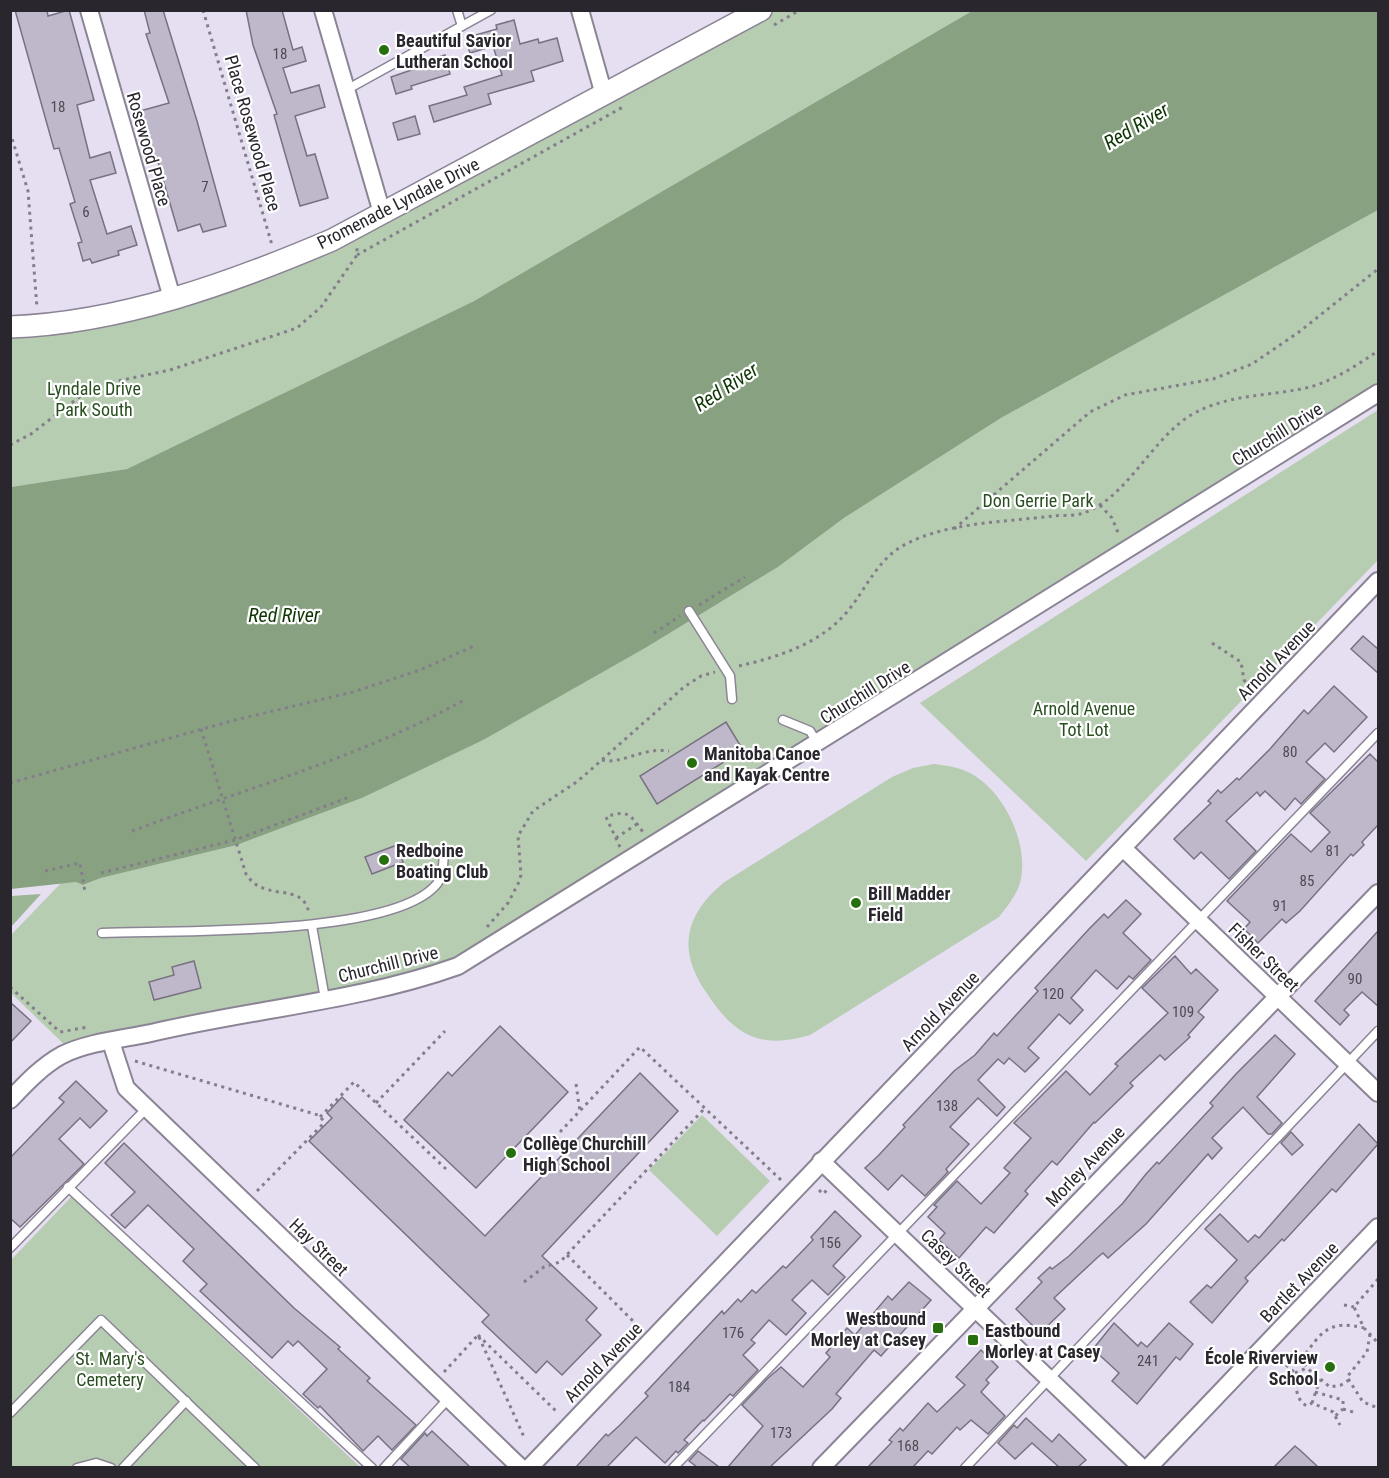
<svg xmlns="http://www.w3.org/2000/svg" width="1389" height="1478" font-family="'Roboto Condensed',sans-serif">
<rect width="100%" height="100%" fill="#e6def1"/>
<g fill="#b7cdb2">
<polygon points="761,11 972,11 474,301 127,469 11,487 11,331 278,269"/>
<polygon points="1378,210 1378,393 458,966 72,1052 11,993 10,936 61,883 76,882 84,885 101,878 237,845 362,798 483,739 647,647 778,567 844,518 1001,418"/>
<polygon points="1378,410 1378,560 1086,861 920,703"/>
<path d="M934,764c16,2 31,4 44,14 30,21 53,72 41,108 -4,11 -13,22 -20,31l-189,118c-51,15 -76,0 -104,-43 -11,-16 -20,-36 -17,-56 3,-22 18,-39 34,-53l169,-106 21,-9z"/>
<polygon points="702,1115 770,1181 717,1236 649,1170"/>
<polygon points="72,1196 360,1467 11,1467 10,1261"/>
</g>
<polygon fill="#9ab694" points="41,894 11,927 11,896"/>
<polygon fill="#88a281" points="972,11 1378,11 1378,210 1001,418 844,518 778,567 647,647 483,740 362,798 237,845 101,878 83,885 76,882 11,889 11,487 127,469 474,301"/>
<g fill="#bfb8ca" stroke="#787181" stroke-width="1.5">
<polygon points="15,10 47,10 48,16 69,10 94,100 77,105 90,158 110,152 116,173 90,180 107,234 131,226 137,245 118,251 119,255 92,263 90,259 83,261 78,243 82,242 70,204 75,202 59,148 54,149"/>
<polygon points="144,10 163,10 197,121 226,226 203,232 200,224 178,231 158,162 155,163 140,111 169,103 146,34 150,33"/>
<polygon points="246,10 282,10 293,50 302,47 306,61 283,68 291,93 319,85 325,107 295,116 307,156 315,154 328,198 300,206 274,115 277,114 253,45"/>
<polygon points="514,20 520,44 538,39 539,43 557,38 563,61 531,71 534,81 488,94 491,104 434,122 429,106 467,95 464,87 502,75 493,46 470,53 465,38 497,29 496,25"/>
<polygon points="445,55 450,74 411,86 412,89 396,94 391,77 429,64 428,60"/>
<polygon points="415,116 420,134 398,140 393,123"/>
<polygon points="1363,636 1378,649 1378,673 1351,649"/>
<polygon points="1334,686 1367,717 1334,752 1325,743 1306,762 1325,779 1301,804 1295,798 1285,810 1265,791 1260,796 1257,792 1226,821 1256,851 1229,879 1201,852 1194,859 1174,839 1211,803 1208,801 1218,790 1221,793 1237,778 1239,780 1270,749 1304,710 1308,714"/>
<polygon points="726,722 743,750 657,804 640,776"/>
<polygon points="1370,754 1378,762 1378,825 1362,842 1364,845 1353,856 1351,854 1300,911 1286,923 1282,919 1258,943 1244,929 1250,922 1227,901 1291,834 1311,852 1330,832 1310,813"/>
<polygon points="397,845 403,862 372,874 365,857"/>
<polygon points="1126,900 1141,914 1123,933 1151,960 1133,979 1129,976 1117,989 1096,970 1071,998 1083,1010 1070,1024 1059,1014 1028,1048 1039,1058 1025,1072 1009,1058 1004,1064 998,1059 978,1080 1005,1107 997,1116 978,1098 950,1127 969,1144 946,1169 948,1172 925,1196 902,1175 888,1190 865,1168 878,1156 905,1127 903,1125 954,1071 975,1055 994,1033 997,1036 1038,991 1035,988 1089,929 1104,914 1108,918"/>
<polygon points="1378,931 1378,1006 1362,992 1344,1010 1349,1015 1340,1025 1315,1001"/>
<polygon points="1175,956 1191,974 1196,969 1218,990 1198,1012 1204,1017 1188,1035 1190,1037 1165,1060 1160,1055 1130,1083 1133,1086 1095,1123 1094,1122 1057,1165 1052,1161 1025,1191 1028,1194 994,1233 986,1227 959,1258 939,1240 945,1233 928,1217 937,1207 934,1205 957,1181 981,1204 1010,1173 1004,1168 1031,1138 1014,1123 1066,1071 1090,1095 1118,1066 1115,1064 1168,1013 1142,988"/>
<polygon points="194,961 201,988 154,1000 149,982 174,975 172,967"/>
<polygon points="10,1002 31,1021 10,1043"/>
<polygon points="500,1026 568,1092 476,1188 404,1120 448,1072 452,1076"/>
<polygon points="1275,1035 1295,1054 1257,1097 1282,1123 1272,1134 1268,1134 1243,1107 1212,1138 1222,1148 1212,1159 1208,1154 1146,1224 1108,1258 1103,1253 1098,1257 1054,1298 1065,1309 1040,1333 1016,1309 1042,1282 1038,1278 1050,1267 1052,1269 1069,1256 1123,1203 1146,1174 1157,1162 1159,1164 1213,1106 1210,1103 1236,1074"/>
<polygon points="640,1073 678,1111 542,1256 597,1308 586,1320 601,1335 562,1375 547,1361 536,1373 482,1322 489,1315 309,1141 332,1118 327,1113 342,1097 485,1236"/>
<polygon points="76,1081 107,1111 90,1128 80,1118 59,1139 84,1164 20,1227 10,1218 10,1158 64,1102 59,1098"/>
<polygon points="1359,1124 1378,1144 1336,1192 1332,1189 1284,1241 1282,1239 1245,1278 1248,1281 1212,1323 1190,1302 1207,1285 1211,1288 1237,1260 1205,1229 1220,1214 1248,1242 1255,1235 1259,1238"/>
<polygon points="1291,1132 1303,1145 1292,1155 1281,1143"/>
<polygon points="124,1143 294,1308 340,1347 338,1349 370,1378 367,1381 416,1425 392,1450 378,1436 363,1451 320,1406 318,1408 303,1394 327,1369 298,1341 293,1346 288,1341 272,1358 200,1291 207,1284 183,1261 194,1249 148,1205 125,1228 111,1215 135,1192 105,1163"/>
<polygon points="835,1211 861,1236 833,1266 845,1277 828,1295 812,1280 792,1300 806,1313 786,1335 769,1320 751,1340 755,1343 743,1355 758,1370 733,1396 730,1394 704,1421 703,1420 684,1440 688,1443 678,1453 676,1451 665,1463 636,1437 607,1467 576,1467 606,1434 608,1436 620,1425 648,1396 645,1393 722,1311 724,1314 738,1299 741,1302 752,1290 756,1293 783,1266 786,1268 813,1240 811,1237"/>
<polygon points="909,1282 931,1300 881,1356 874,1350 836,1394 841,1398 832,1409 770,1467 728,1467 763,1426 742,1405 767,1379 781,1367 803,1387 830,1357 826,1353 847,1328 855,1335 888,1296 892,1300"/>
<polygon points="1114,1323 1138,1346 1141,1342 1147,1347 1169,1323 1193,1344 1180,1360 1176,1357 1137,1404 1112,1381 1119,1373 1093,1349"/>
<polygon points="981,1350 998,1367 986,1380 989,1383 981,1392 1005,1416 988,1434 971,1420 960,1430 957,1427 932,1454 928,1451 913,1467 868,1467 892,1442 889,1440 900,1428 903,1431 928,1403 937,1412 965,1385 956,1377"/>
<polygon points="1026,1418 1052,1442 1059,1434 1086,1460 1078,1467 1059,1467 1032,1443 1015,1459 998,1443 1014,1425 1017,1428"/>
<polygon points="432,1431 470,1467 410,1467 401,1459 425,1433 427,1436"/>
<polygon points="1295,1446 1301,1451 1318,1467 1274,1467"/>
<polygon points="698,1451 719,1467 697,1467 689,1461"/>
</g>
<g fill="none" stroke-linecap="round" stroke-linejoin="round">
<defs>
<g id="service">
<polyline points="457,10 462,26"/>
<polyline points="346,90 491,10"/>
<polyline points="689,611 730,676 732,699"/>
<polyline points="783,720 810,731 818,744"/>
<polyline points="312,926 325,999"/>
<path d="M102,933c71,-3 286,4 333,-47 9,-9 8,-22 9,-34"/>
<polyline points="68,1187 372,1468"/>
<polyline points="10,1248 146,1109"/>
<polyline points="10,1413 101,1320 255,1468"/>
<polyline points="77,1468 96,1463 111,1468"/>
<polyline points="123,1468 186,1401"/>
<polyline points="384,1468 449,1398"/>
<polyline points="673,1468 1378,733"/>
<polyline points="965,1468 1378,1031"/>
</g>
<g id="minor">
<polyline points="89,10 172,298"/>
<polyline points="323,10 382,213"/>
<polyline points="580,10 604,95"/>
<polyline points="1124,849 1378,1093"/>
<polyline points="111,1042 126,1088 521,1468"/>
<path d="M10,1100c16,-17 32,-34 52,-45 26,-13 61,-16 89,-22 102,-24 209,-32 307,-67l920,-573"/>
<polyline points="821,1161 1142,1468"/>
<polyline points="529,1468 1378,581"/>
<polyline points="821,1468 1378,893"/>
<polyline points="1148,1468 1378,1227"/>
</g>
<path id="tertiary" d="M10,327c111,-4 221,-44 322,-87l429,-230"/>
</defs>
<use href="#service" stroke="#8b8495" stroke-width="11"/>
<use href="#minor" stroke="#8b8495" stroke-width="20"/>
<use href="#tertiary" stroke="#8b8495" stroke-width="24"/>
<g stroke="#847e8b" stroke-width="3" stroke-dasharray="3 4.5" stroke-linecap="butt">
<polyline points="203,10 272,245"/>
<polyline points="774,25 800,10"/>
<polyline points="10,132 28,191 37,308"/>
<polyline points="357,255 623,107"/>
<polyline points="10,445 31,434 82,395 108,383 170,370 297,328 321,307 357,255 357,248"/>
<polyline points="1100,505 1112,518 1119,535"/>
<polyline points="954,529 1090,412 1125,395 1213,379 1252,364 1299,332 1378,269"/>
<polyline points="699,605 745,577"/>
<polyline points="654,633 680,616"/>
<polyline points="1212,643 1241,662 1244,680 1253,691"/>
<path d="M739,666c39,-9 81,-22 108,-54 20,-24 30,-53 59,-68 42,-22 100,-22 147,-28 8,-1 19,0 27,-2 45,-12 71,-75 111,-99 38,-22 78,-18 119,-28 25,-7 47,-22 68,-36"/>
<path d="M201,729l45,145c19,30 56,6 63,39"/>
<path d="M602,760c19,5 40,-13 67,-9"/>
<polyline points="10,783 231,721 353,692 420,670 474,646"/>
<path d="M132,831c112,-42 230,-74 334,-132"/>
<polyline points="616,838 637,824"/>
<path d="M620,847l-14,-30c23,-8 24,-2 37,15"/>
<polyline points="45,871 80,863 85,892"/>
<polyline points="101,873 235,840 347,798"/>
<polyline points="487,927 508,903 518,884 521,875 518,836 533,811 578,781 684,687 701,676 715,672"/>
<polyline points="10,987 60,1032 88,1027"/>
<polyline points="135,1061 318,1115 326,1123"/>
<polyline points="576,1084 580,1112"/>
<polyline points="376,1103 445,1031"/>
<polyline points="320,1117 354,1082 446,1169"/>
<polyline points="560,1132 640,1047 781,1180 783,1178"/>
<polyline points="819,1190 823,1194 829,1188"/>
<polyline points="257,1191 325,1122"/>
<polyline points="567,1255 639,1327"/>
<polyline points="1378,1279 1354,1307 1364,1328 1378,1343"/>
<polyline points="524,1282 544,1267 560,1262 704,1109"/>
<polyline points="1344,1305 1354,1307"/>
<polyline points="1370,1334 1367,1352 1347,1377 1363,1402 1378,1408"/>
<polyline points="478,1335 558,1413"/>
<polyline points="479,1337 524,1437"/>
<path d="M1286,1365l9,8c1,12 0,27 12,33l5,-3 21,9 7,13"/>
<polyline points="444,1372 478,1335"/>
<polyline points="1295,1373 1307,1368"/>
<path d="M1349,1380l-8,5 -11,2 -23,-19 -5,-9c19,-27 27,-40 62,-31"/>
<polyline points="1315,1392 1343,1400 1343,1409 1335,1416"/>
<polyline points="1312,1403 1320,1379"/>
<polyline points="1343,1409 1353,1412"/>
</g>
<use href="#service" stroke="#fff" stroke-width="8"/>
<use href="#minor" stroke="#fff" stroke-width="16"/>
<use href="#tertiary" stroke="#fff" stroke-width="21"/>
</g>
<g fill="#266f0f" stroke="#fff" stroke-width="2">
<circle cx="384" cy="50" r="6"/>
<circle cx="692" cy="763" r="6"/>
<circle cx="384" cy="860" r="6"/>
<circle cx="856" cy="903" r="6"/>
<circle cx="511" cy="1153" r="6"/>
<rect x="932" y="1322" width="12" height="12" rx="3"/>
<rect x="967" y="1334" width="12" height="12" rx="3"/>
<circle cx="1330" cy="1367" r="6"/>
</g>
<g text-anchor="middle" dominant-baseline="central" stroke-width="4.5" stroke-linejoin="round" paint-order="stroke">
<g font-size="15" fill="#4e4a54">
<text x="280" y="54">18</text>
<text x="58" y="107">18</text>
<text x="205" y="187">7</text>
<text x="86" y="212">6</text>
<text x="1290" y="752">80</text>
<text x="1333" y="851">81</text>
<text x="1307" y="881">85</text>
<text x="1280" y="906">91</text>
<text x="1355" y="979">90</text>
<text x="1053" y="994">120</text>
<text x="1183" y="1012">109</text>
<text x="947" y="1106">138</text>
<text x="830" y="1243">156</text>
<text x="733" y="1333">176</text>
<text x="1148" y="1361">241</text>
<text x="679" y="1387">184</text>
<text x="781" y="1433">173</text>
<text x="908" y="1446">168</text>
</g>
<g font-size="18" font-weight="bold" fill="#29262d" stroke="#fff" text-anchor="start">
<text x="396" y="40">Beautiful Savior<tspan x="396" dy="21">Lutheran School</tspan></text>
<text x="704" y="753">Manitoba Canoe<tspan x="704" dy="21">and Kayak Centre</tspan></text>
<text x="396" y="850">Redboine<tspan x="396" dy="21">Boating Club</tspan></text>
<text x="868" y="893">Bill Madder<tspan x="868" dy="21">Field</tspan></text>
<text x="523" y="1143">Collège Churchill<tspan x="523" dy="21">High School</tspan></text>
<text x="926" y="1318" text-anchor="end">Westbound<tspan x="926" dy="21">Morley at Casey</tspan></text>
<text x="985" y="1330">Eastbound<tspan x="985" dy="21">Morley at Casey</tspan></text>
<text x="1318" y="1357" text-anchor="end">École Riverview<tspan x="1318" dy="21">School</tspan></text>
</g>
<g font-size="18" fill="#29262d" stroke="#fff">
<text transform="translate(253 133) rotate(74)">Place Rosewood Place</text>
<text transform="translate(149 149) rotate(74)">Rosewood Place</text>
<text transform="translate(398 203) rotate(-27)">Promenade Lyndale Drive</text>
<text transform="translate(1277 434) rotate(-32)">Churchill Drive</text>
<text transform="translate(1276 660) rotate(-46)">Arnold Avenue</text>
<text transform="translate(865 692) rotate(-32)">Churchill Drive</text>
<text transform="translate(1264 957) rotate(44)">Fisher Street</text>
<text transform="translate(388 964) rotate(-14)">Churchill Drive</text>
<text transform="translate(940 1011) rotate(-46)">Arnold Avenue</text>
<text transform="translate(1085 1166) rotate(-46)">Morley Avenue</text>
<text transform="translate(319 1247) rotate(44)">Hay Street</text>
<text transform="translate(956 1263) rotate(44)">Casey Street</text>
<text transform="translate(1299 1282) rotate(-46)">Bartlet Avenue</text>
<text transform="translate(603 1362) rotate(-46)">Arnold Avenue</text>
</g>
<g font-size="18" fill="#294f20" stroke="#fff">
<text x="94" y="388">Lyndale Drive<tspan x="94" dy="21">Park South</tspan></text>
<text x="1038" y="500">Don Gerrie Park</text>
<text x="1084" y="708">Arnold Avenue<tspan x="1084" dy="21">Tot Lot</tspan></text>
<text x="110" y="1358">St. Mary's<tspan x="110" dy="21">Cemetery</tspan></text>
</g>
<g font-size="20" font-style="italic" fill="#0e3404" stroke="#fff">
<text transform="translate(1136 126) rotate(-31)">Red River</text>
<text transform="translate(726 387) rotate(-33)">Red River</text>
<text x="284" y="615">Red River</text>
</g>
</g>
<rect width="1389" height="1478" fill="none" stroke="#29262d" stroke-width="24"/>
</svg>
